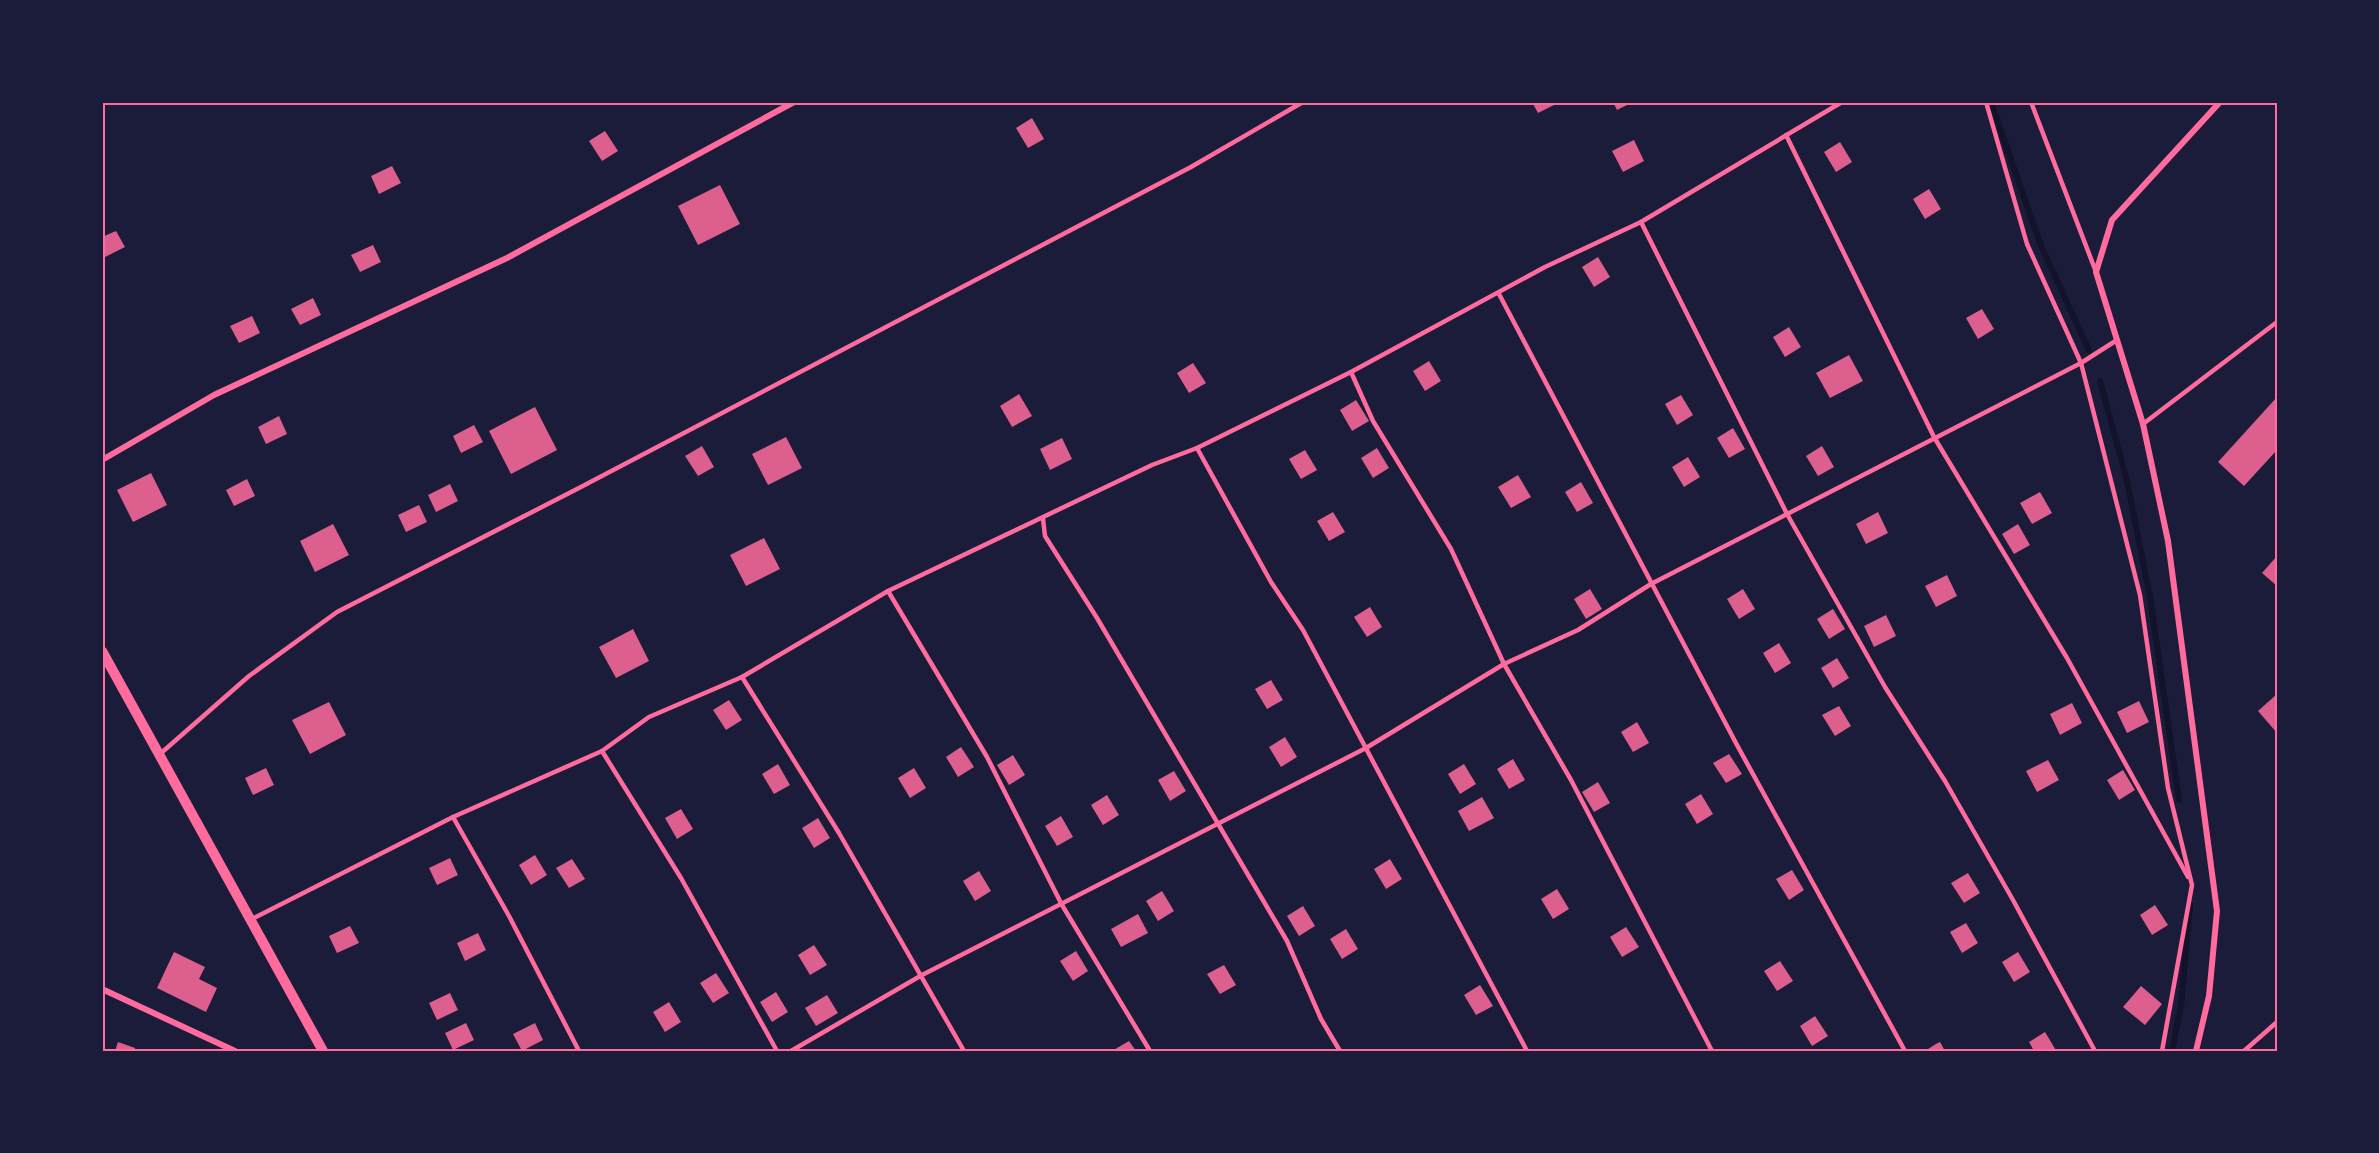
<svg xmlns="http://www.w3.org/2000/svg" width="2379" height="1153" font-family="'Golos Text',sans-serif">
<rect width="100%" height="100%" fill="#1b1b3a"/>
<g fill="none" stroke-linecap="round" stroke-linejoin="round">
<g stroke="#12122b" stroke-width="6">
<polyline points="1991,102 2041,246 2089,350"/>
<polyline points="2100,381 2127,481 2150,597 2179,800"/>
<polyline points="2172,1051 2181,1005 2190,905"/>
</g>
</g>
<g fill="#dd5f8e">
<polygon points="1532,102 1560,102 1538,113"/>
<polygon points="1613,102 1633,102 1617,110"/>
<polygon points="1032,118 1044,139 1028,148 1016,128"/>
<polygon points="605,131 618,151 602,161 589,141"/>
<polygon points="1634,140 1644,161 1623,172 1612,151"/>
<polygon points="1840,142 1852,162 1836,172 1824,152"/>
<polygon points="392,166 401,183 379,194 371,176"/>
<polygon points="720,185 740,224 698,245 678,206"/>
<polygon points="1929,189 1941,209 1925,219 1913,199"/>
<polygon points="116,231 125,247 103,258 102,237"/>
<polygon points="373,245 381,262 360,272 351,255"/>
<polygon points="1598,257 1610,277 1594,287 1582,267"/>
<polygon points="313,298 321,315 300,325 291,309"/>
<polygon points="1982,309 1994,329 1978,339 1966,318"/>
<polygon points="252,316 260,333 239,343 230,326"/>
<polygon points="1789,327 1801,347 1785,357 1773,337"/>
<polygon points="1849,355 1863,381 1830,398 1816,373"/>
<polygon points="1429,361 1441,381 1425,391 1413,371"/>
<polygon points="1193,363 1206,383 1189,393 1177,373"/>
<polygon points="1019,394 1032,416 1012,427 1000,406"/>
<polygon points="1681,395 1693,415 1677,425 1665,404"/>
<polygon points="2277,397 2277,450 2244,486 2218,462"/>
<polygon points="1356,400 1369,421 1352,431 1340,410"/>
<polygon points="535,407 557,450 511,474 489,431"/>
<polygon points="279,416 287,434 266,444 258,427"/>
<polygon points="474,425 483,442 461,453 453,436"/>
<polygon points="1733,428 1745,449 1729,458 1717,438"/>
<polygon points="786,437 802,468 768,485 752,454"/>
<polygon points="1062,438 1072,459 1050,470 1040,449"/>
<polygon points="702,446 714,467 698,476 685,456"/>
<polygon points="1822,446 1834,467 1818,476 1806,456"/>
<polygon points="1377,448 1389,468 1373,478 1361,458"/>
<polygon points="1305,450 1317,470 1301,479 1289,459"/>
<polygon points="1688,457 1700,477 1684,487 1672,467"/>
<polygon points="151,473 167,505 133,522 117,490"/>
<polygon points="1518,475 1531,497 1511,508 1498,487"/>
<polygon points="247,479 255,496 234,506 226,490"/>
<polygon points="1581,482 1593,503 1577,512 1565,492"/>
<polygon points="450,484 458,501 436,512 428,495"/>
<polygon points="2040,492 2052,513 2032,524 2020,503"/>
<polygon points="419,505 427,522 406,532 398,515"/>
<polygon points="1333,512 1345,532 1329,541 1317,521"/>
<polygon points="1878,512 1888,533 1866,544 1856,524"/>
<polygon points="333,524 349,555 315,572 300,541"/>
<polygon points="2018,524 2030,545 2014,554 2002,534"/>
<polygon points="764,538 780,569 746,586 730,555"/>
<polygon points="2277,556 2277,586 2262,573"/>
<polygon points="1947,575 1957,596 1936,607 1925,586"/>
<polygon points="1590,589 1602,609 1586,619 1574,599"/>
<polygon points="1743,589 1755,609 1739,619 1727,599"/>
<polygon points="1370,607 1382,627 1367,637 1354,617"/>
<polygon points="1833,609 1845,629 1829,639 1817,619"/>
<polygon points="1886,615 1896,636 1874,647 1864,626"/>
<polygon points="633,629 649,661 616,678 599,647"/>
<polygon points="1779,643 1791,663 1775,673 1763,653"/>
<polygon points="1837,658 1849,678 1833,688 1821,668"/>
<polygon points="1271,680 1283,700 1267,709 1255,689"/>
<polygon points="2277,694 2277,733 2258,711"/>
<polygon points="729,700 742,720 726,730 713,710"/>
<polygon points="2139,701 2149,722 2127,733 2117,712"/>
<polygon points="329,702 346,735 310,754 292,720"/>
<polygon points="2072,703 2082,723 2060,735 2050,714"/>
<polygon points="1839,706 1851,726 1835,736 1822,715"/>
<polygon points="1637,722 1649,743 1633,752 1621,732"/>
<polygon points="1285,737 1297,757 1281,767 1269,747"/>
<polygon points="961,747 974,767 958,777 946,757"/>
<polygon points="1729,754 1742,774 1726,783 1713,763"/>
<polygon points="1013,755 1025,775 1009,785 997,765"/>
<polygon points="1513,759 1525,780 1509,789 1497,769"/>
<polygon points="2048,760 2059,780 2037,792 2026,771"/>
<polygon points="778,764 790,785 774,794 762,774"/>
<polygon points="1464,764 1476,784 1460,794 1448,774"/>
<polygon points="266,768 274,785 253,795 245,778"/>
<polygon points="914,768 926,788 910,798 898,778"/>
<polygon points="2123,770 2135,790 2119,800 2107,780"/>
<polygon points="1174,771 1186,791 1170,801 1158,780"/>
<polygon points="1598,782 1610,803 1594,812 1582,792"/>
<polygon points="1701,794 1713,814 1697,824 1685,804"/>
<polygon points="1107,795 1119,815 1103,825 1091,805"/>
<polygon points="1482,797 1494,818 1469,831 1458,811"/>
<polygon points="681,809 693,829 677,839 665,818"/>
<polygon points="1061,816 1073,837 1057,846 1045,826"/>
<polygon points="818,818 830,838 814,848 802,828"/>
<polygon points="535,855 547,875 531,885 519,865"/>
<polygon points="450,858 458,875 437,885 429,868"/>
<polygon points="572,859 585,879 569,888 556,868"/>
<polygon points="1390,859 1402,879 1386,889 1374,869"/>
<polygon points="1792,870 1804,890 1789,900 1776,879"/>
<polygon points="979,871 991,891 975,901 963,881"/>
<polygon points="1968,873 1980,893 1964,903 1951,883"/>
<polygon points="1557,889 1569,909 1553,919 1541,899"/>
<polygon points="1162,891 1174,911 1158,921 1146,901"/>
<polygon points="2155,905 2168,925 2152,935 2140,915"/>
<polygon points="1303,906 1315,926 1299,936 1287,916"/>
<polygon points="1138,914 1148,933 1121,947 1111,929"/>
<polygon points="1966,923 1978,943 1962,953 1950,932"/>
<polygon points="350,926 359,943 337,953 329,936"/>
<polygon points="1626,927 1639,947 1622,957 1610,937"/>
<polygon points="1346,929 1358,949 1342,959 1330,939"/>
<polygon points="478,933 486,950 465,961 457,943"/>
<polygon points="814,945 827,965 810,975 798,955"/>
<polygon points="1076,951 1088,971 1073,981 1060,961"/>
<polygon points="174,952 205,967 199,979 217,988 206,1012 157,988"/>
<polygon points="2018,952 2030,972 2014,982 2002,962"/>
<polygon points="1780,961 1793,981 1777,991 1764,971"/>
<polygon points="1224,965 1236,985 1220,994 1207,974"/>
<polygon points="716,973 729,993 713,1003 700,983"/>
<polygon points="1480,985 1493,1006 1476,1015 1464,995"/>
<polygon points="2141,986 2162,1004 2145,1025 2123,1007"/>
<polygon points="776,992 788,1012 772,1022 760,1002"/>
<polygon points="450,993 458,1010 437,1020 429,1003"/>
<polygon points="827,995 838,1013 816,1026 805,1008"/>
<polygon points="669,1002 681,1022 665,1032 653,1012"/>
<polygon points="1815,1016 1828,1036 1812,1046 1800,1026"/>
<polygon points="466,1023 474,1040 453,1050 445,1033"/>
<polygon points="535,1023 543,1040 522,1051 513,1034"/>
<polygon points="2045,1032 2054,1047 2056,1051 2034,1051 2029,1042"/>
<polygon points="1129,1041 1136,1051 1113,1051 1117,1048"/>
<polygon points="118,1042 135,1048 135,1051 115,1051"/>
<polygon points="1940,1042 1945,1051 1925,1051 1936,1044"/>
</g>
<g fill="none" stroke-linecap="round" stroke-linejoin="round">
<g stroke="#ff6b9d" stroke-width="4.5">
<polyline points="1986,102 2027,244 2081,363 2140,595 2168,788 2192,885 2162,1051"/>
<polyline points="2031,102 2096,272"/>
<polyline points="1786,135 1934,437 2067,658 2188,877"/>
<polyline points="1641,222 1787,514 1885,687 1945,781 2013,900 2095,1051"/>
<polyline points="1499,294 1737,745 1905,1051"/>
<polyline points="1351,372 1373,421 1451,549 1504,664 1571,780 1712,1051"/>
<polyline points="2143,424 2277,322"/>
<polyline points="1197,448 1271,582 1303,630 1527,1051"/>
<polyline points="1043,519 1045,536 1097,618 1287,941 1321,1019 1340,1051"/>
<polyline points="888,591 987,757 1062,905 1150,1051"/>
<polyline points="742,677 839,833 964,1051"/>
<polyline points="602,751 681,878 777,1051"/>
<polyline points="160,754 249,676 337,612 579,488 1191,167 1303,102"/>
<polyline points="453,817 509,916 579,1051"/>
<polyline points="252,919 453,817 602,751 649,717 742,677 888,591 1152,465 1197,448 1351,372 1545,267 1641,222 1842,102"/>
<polyline points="791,1051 922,975 1366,748 1504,664 1578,630 1651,584 2081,363 2117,340"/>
<polyline points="2244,1051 2277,1022"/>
</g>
<g stroke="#ff6b9d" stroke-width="6">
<polyline points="102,460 214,395 507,258 794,102"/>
<polyline points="102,989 235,1051"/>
<polyline points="2196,1051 2209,996 2217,911 2168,541 2143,424 2096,272 2112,220 2220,102"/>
</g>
<polyline stroke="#ff6b9d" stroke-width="10" points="102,651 323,1051"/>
</g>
<rect width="2379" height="1153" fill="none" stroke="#1b1b3a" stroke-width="207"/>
<rect x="104" y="104" width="2172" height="946" fill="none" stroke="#ff6b9d" stroke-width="2"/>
</svg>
